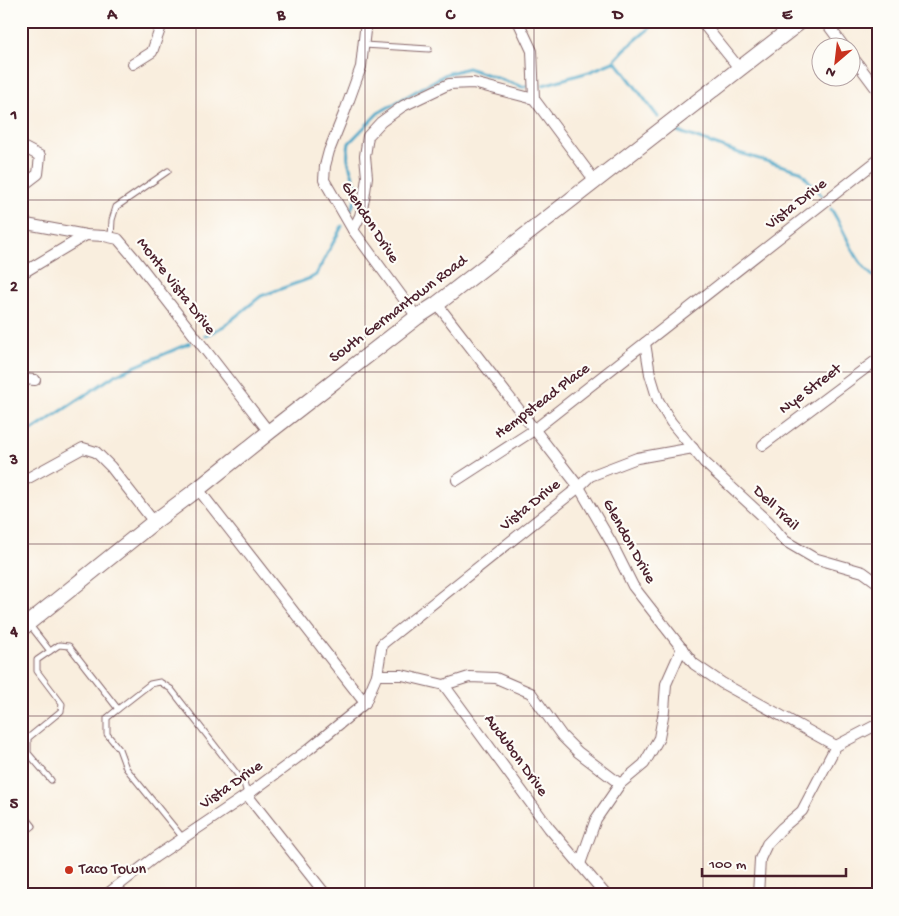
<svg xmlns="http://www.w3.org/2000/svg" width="899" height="916" font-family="'Gochi Hand',sans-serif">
<rect width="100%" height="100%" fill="#fdfcf7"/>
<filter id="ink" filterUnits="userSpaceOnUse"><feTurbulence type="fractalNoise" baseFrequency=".02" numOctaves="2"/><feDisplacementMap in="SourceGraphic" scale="10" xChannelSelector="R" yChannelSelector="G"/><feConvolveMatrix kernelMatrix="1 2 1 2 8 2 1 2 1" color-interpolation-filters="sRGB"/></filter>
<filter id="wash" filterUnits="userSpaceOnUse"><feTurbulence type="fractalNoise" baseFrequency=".0096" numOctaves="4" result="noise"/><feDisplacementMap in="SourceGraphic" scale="20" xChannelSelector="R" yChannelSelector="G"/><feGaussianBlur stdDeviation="1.12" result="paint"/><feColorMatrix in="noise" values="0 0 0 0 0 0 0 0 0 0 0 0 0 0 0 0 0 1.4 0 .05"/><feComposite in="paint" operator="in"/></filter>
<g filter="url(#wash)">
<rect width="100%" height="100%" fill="#f9eede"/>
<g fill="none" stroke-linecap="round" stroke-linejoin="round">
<g stroke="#48a6c7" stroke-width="3">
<polyline points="613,62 617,63 621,68 658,117"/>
<polyline points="543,85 589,72 613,62 625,49 658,21"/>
<polyline points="674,130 739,153 800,171 822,196"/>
<path d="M831,209c16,24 23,55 47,71"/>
<path d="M350,211c14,-26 2,-28 -2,-52 -1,-5 0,-11 1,-16l29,-30 68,-39 22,-6 55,19 4,-1"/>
<polyline points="205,336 224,326 261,296 311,278 316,275 342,226"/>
<polyline points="21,438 115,375 190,343"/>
</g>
</g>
</g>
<g filter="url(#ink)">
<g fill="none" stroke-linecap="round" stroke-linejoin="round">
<defs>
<g id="service">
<polyline points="364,45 429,49"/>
<polyline points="111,237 112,220 116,207 168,171"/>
<polyline points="29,624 50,651"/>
<polyline points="118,709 107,718 107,734 119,749 126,768 183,838"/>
<polyline points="51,780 28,753 28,738 61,711 62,704 37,671 37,660 59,645 69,646 118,709 150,684 160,682 171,689 244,783 247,794"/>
<polyline points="21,811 33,826 21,835"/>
<polyline points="56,895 59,893"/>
</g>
<g id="minor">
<polyline points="366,21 361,67 345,111 329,151 325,166 324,180 353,230 417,317"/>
<polyline points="518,21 532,51 534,99"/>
<polyline points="701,21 739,68"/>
<polyline points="825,21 845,48"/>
<polyline points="852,56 878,91"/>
<polyline points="133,64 152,52 160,29 160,21"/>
<polyline points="21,146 40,156 38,174 21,187"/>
<polyline points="21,223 86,235 104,236 118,239 135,259 269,432"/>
<polyline points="353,230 360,216 364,199 367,177 365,156 368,136 381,122 403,106 449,84 473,83 534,99 595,181"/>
<polyline points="21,274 86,235"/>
<polyline points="437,304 579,487 611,542 633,586 694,664 722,683 836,746"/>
<polyline points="645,343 650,374 658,400 671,422 704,462 768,521 785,541 814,558 863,572 878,583"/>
<polyline points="21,379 35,380"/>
<polyline points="763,445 878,359"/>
<polyline points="457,480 534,430 878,160"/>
<polyline points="21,482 83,448 96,452 111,467 154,522"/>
<polyline points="198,489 365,703"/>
<polyline points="377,675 402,675 444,685 549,828 606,895"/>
<polyline points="444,685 469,677 496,678 531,693 562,736 578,752 620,784"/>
<polyline points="247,795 326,895"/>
<polyline points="580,864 596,819 620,784 644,764 659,738 664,711 666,684 682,648"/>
<polyline points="106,895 155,857 247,795 309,749 365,703 377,675 382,644 579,487 590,476 637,458 693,448"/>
<polyline points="758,895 760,859 767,844 782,828 802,811 836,746 878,724"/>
</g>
<polyline id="secondary" points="21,629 154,522 198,489 269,432 417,317 437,304 801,21"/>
</defs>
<use href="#service" stroke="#87676a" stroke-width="7"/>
<use href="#minor" stroke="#87676a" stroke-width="12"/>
<use href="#secondary" stroke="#87676a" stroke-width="17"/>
<use href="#service" stroke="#fff" stroke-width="5"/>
<use href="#minor" stroke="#fff" stroke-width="10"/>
<use href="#secondary" stroke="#fff" stroke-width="15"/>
</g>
</g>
<path fill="none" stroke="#4a1f2b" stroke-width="1" stroke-opacity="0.55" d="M196,21v874M365,21v874M534,21v874M703,21v874M21,200h857M21,372h857M21,544h857M21,716h857"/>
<circle fill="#c8321e" stroke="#fdfcf7" stroke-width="2" cx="69" cy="870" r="5"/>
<g text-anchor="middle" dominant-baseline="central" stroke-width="4.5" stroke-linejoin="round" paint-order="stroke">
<g font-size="16" fill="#4a1f2b" stroke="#fdfcf7">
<text transform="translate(797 205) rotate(-38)">Vista Drive</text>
<text transform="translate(369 223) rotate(57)">Glendon Drive</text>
<text transform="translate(175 287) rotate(52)">Monte Vista Drive</text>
<text transform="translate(399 310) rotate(-37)">South Germantown Road</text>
<text transform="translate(811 390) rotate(-37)">Nye Street</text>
<text transform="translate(543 402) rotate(-37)">Hempstead Place</text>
<text transform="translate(531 506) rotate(-39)">Vista Drive</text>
<text transform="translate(775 509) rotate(44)">Dell Trail</text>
<text transform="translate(628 542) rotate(61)">Glendon Drive</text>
<text transform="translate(515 756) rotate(54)">Audubon Drive</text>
<text transform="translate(232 786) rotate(-35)">Vista Drive</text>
</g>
<g font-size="16" fill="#4a1f2b" stroke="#fdfcf7" text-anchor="start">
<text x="79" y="870">Taco Town</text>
</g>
</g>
<rect width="899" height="916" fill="none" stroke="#fdfcf7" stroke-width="55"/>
<g transform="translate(836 62) rotate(208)"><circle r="24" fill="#fdfcf7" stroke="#b5a4a5"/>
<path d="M0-4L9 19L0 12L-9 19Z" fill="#c8321e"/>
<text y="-8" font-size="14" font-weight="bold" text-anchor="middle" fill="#4a1f2b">N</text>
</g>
<path d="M702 868v8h144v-8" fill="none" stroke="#4a1f2b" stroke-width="2.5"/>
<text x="709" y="868" font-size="15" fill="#4a1f2b" stroke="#fdfcf7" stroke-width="4" paint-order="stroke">100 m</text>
<rect x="28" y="28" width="844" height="860" fill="none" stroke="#4a1f2b" stroke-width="2"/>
<g font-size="16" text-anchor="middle" font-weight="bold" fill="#4a1f2b">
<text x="112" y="19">A</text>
<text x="281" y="19">B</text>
<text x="450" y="19">C</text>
<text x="618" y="19">D</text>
<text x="787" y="19">E</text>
<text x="14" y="119">1</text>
<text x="14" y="291">2</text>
<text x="14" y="464">3</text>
<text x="14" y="636">4</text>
<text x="14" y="808">5</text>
</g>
</svg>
